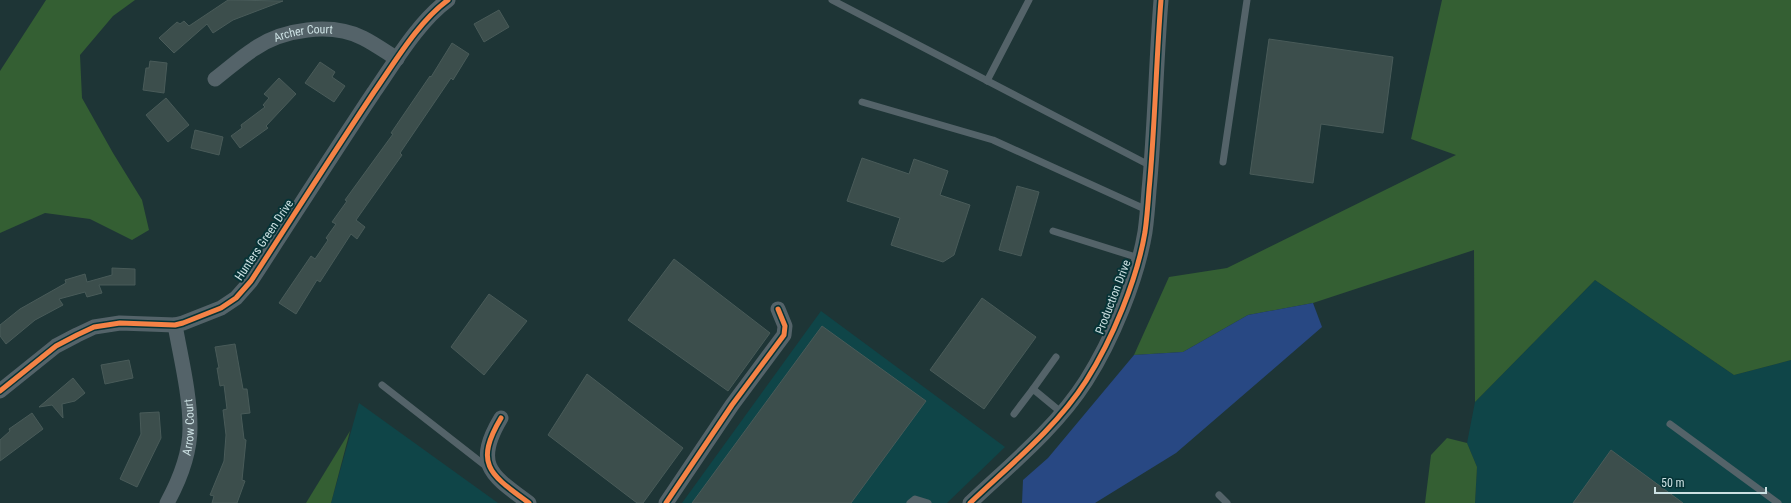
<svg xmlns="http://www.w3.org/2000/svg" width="1791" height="503" font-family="'Roboto Condensed',sans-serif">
<rect width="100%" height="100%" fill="#1e3536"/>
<g fill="#0f4548">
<polygon points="1595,280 1734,375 1791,360 1791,503 1475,503 1477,467 1467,443 1475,402"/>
<polygon points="821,311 1005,447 947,503 682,503"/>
<polygon points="359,403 498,503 331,503"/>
</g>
<g fill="#345f33">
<polygon points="46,0 135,0 113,16 80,55 82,98 113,153 142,200 149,230 132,240 90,219 45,213 0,233 0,71"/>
<polygon points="1442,0 1791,0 1791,360 1734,375 1595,280 1475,402 1474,250 1313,303 1248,315 1183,352 1134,355 1169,277 1227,268 1456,155 1411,139"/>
<polygon points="350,431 331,503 306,503"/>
<polygon points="1447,438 1467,443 1477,467 1475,503 1425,503 1431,455"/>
</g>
<polygon fill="#284883" points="1313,303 1322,327 1176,453 1095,503 1022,503 1023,480 1048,458 1134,355 1183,352 1248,315"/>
<g fill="#3c4e4c" stroke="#495b59">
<polygon points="228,0 283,1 233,20 213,33 207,24 174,53 159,38 177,22 180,24 184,21 189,26"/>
<polygon points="499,10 509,27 484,42 474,24"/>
<polygon points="1269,39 1393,57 1383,133 1321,124 1313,183 1250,174"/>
<polygon points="452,43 469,54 453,80 451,78 400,153 402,155 356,220 365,227 357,239 351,234 320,282 317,280 296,314 279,303 311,256 315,259 328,240 326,238 336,224 332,222 347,201 345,200 393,134 391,133 430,76 431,77"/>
<polygon points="150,61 167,63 164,93 143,90 146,68 149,68"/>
<polygon points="320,62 335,72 332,77 345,86 334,102 305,83"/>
<polygon points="279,78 296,94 266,126 268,128 240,148 231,136 242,128 241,125 265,107 263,105 269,98 264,94"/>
<polygon points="166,98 189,125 168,142 146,115"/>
<polygon points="195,130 223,137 219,155 191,148"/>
<polygon points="862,158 909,174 914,159 948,171 940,195 970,205 954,255 943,262 891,245 900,218 847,201"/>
<polygon points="1017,186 1039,192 1021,256 999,250"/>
<polygon points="674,259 770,333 728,391 628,320"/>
<polygon points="112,268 135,269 135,285 99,285 102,293 87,297 85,292 59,299 63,305 35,320 6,344 0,336 0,325 20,309 66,283 65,280 85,274 87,282 112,275"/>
<polygon points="489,294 527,321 484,375 451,347"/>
<polygon points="982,298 1036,337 984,409 930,370"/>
<polygon points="822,326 926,401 851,503 692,503"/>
<polygon points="235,344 243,389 247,389 250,413 241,414 244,439 246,440 242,480 245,481 237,503 212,503 214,496 210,495 224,461 226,435 223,410 227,409 224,385 220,386 217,368 219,368 215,347"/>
<polygon points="129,360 133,378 105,384 101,365"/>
<polygon points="587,374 683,448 643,503 637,503 548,435"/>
<polygon points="73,378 85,393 75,401 62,404 63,418 52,405 39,407"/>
<polygon points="159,412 161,438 137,487 120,479 141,434 140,413"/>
<polygon points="32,413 43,429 0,461 0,440 10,431 9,429"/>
<polygon points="1611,450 1683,503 1573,503"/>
</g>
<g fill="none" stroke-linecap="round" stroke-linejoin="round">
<g stroke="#546369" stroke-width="7">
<polyline points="832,0 1151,166"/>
<polyline points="987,81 1029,0"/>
<polyline points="862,102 993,140 1147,210"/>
<polyline points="1223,162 1247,0"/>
<polyline points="1053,231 1139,258"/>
<polyline points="382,385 487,467"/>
<polyline points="1033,389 1056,357"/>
<polyline points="1014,414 1033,389 1062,413"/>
<polyline points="1670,424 1778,503"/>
<polyline points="1219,495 1227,503"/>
<polyline points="910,503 915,499 928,503"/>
</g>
<g stroke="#546369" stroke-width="15">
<path id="s1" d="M215,79c13,-10 25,-21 39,-30 29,-20 77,-27 109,-11 12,6 23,14 34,21"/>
<path d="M0,391l56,-45 21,-11 17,-8 26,-4 55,2 8,-2 38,-15 15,-10 15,-17c41,-63 81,-126 123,-189 21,-30 44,-70 74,-92"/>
<path d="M501,418c-28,47 -10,57 28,85"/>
<path id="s2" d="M167,503c12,-22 23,-49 23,-75 0,-34 -9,-69 -15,-103"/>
<polyline points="666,503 732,405 784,335 785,326 778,309"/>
<path d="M970,503c40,-38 86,-75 116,-122 26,-41 51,-101 59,-149 2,-14 3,-28 4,-42 6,-63 7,-127 12,-190"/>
</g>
<defs>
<g id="cycleway">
<path d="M0,391l56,-45 21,-11 17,-8 26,-4 55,2 8,-2 38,-15 15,-10 15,-17c41,-63 81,-126 123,-189 21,-30 44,-70 74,-92"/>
<path d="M501,418c-28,47 -10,57 28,85"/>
<polyline points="666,503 732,405 784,335 785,326 778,309"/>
<path d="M970,503c40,-38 86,-75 116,-122 26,-41 51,-101 59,-149 2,-14 3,-28 4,-42 6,-63 7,-127 12,-190"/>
</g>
</defs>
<use href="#cycleway" stroke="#063336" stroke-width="8"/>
<use href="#cycleway" stroke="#f48246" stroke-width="5"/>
</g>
<g text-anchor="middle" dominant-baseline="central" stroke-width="4" stroke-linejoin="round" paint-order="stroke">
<g font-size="12" fill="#cbe0e2" stroke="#063336">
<text stroke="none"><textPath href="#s1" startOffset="102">Archer Court</textPath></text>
<text transform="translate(264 240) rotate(-56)">Hunters Green Drive</text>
<text transform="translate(1113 297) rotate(-69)">Production Drive</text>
<text stroke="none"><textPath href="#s2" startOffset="80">Arrow Court</textPath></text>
</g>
</g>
<path d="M1655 487v6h111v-6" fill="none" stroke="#cbe0e2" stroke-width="2"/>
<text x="1661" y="487" font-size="12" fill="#cbe0e2" stroke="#063336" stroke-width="3" paint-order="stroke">50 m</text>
</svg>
